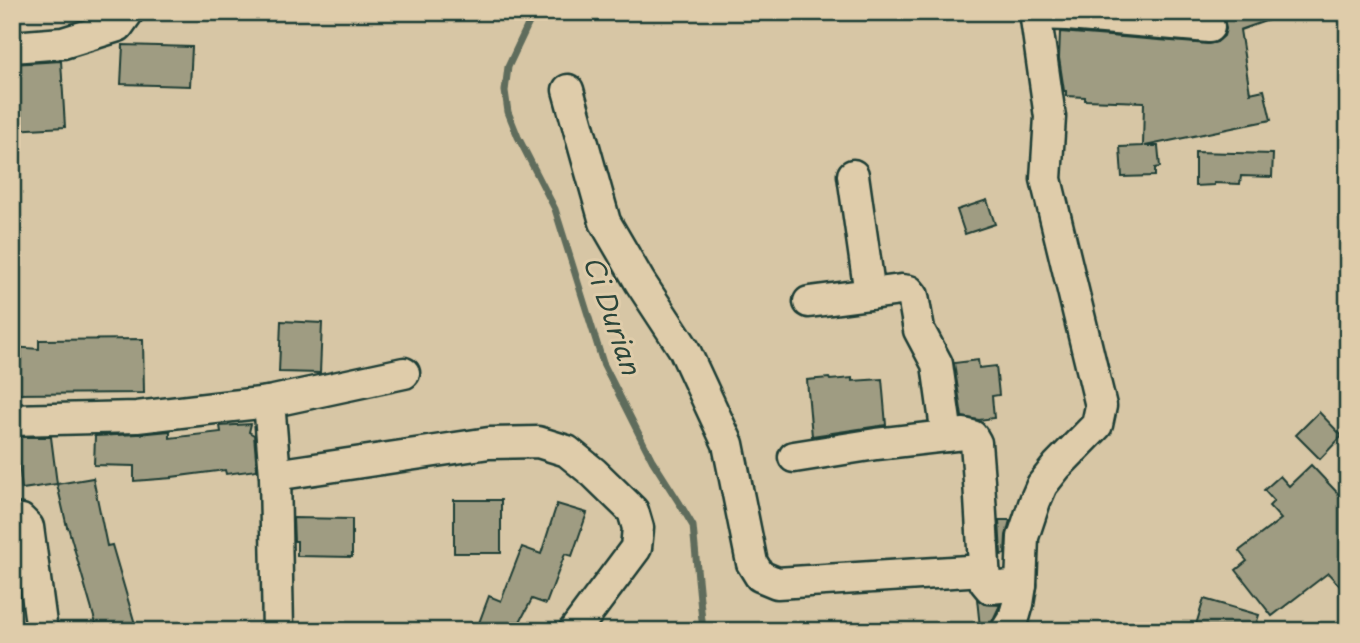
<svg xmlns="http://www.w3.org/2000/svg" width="1360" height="643" font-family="'Playpen Sans',sans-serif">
<rect width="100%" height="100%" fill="#d7c6a5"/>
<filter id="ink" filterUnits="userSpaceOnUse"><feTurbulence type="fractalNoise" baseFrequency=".0143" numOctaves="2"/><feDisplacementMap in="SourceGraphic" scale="14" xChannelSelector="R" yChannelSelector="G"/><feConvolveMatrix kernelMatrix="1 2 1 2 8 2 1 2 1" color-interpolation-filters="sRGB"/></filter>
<g filter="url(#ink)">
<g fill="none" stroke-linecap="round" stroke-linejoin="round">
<polyline stroke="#5f6c5b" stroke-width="7" points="534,12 508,67 505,91 508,112 518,137 555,209 603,363 652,460 680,504 693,526 703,631"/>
</g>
<g fill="#9f9c82" stroke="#1f3d34" stroke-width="2">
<polygon points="1218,12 1282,12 1283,15 1240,30 1250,93 1264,90 1271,120 1145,146 1158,146 1160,167 1155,168 1155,176 1122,177 1120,147 1143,146 1144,102 1085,100 1085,97 1066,96 1066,91 1064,91 1059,58 1060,32 1208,44 1217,42 1224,36 1226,29 1224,19"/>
<polygon points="123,45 192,47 190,86 121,84"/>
<polygon points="61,61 65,127 12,130 12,64"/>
<polygon points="1195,152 1273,154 1272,177 1241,176 1240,184 1214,183 1214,185 1195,186"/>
<polygon points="987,200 995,224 965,234 957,210"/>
<polygon points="281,321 322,323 320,373 279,372"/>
<polygon points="143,339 144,393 12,394 12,347 39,349 39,340"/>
<polygon points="978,360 979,368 996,366 999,395 992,396 994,418 979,420 962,417 954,363"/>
<polygon points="829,378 830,380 852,378 852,381 882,379 886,425 812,436 807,380"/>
<polygon points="1319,412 1342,436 1320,459 1296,435"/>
<polygon points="251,424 249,432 254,435 257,470 226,474 225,470 172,477 172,478 134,481 134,466 94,465 95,436 138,434 170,431 170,438 221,432 220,426"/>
<polygon points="16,437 51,437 57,484 22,489"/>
<polygon points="1311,465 1348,504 1348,595 1328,573 1272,616 1236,570 1247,561 1239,551 1281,519 1269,506 1274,501 1264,490 1280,476 1289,486"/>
<polygon points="93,478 107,546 112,545 137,631 98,631 68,527 67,527 57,484"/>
<rect x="454" y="500" width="47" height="53"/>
<polygon points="557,504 587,513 572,556 565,554 546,604 532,599 515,631 476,631 489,596 501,601 522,547 541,554"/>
<polygon points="293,518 352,519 352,557 297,556 297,541 294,541"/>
<polygon points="999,520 1010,520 1006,536 1005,554 1001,555"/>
<polygon points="977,599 984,604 1000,605 990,626 980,627"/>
<polygon points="1204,599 1259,615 1254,631 1194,631"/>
</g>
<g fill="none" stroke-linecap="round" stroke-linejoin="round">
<defs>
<g id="minor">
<polyline points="1035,14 1068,15 1209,27"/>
<polyline points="12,47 63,43 118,26 128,12"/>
<polyline points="568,90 605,222 640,282 684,349 728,444 752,563 760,576 777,583 984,570"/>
<polyline points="853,175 870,294"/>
<polyline points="809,302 901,290 909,291 913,296 919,330 937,364 947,436"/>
<polyline points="269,402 275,475 278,631"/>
<polyline points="12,420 137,417 232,406 269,402 404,373"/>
<polyline points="794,457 876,444 964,434 972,436 976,443 979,481 985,582 990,588 1021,585"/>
<polyline points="275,475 489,443 538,442 567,451 594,473 633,511 638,528 636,548 574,631"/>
<polyline points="12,519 21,520 28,527 42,631"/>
<polyline points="1006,631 1014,618 1018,604 1021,585 1023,537 1035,501 1042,485 1057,466 1097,425 1101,406 1046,179 1050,117 1035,12"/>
</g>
</defs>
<use href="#minor" stroke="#1f3d34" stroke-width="35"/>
<use href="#minor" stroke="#dfccaa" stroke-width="30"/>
</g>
</g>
<g text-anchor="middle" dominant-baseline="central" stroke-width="6" stroke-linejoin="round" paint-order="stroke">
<g font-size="26" font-style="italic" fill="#2a453a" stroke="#dfccaa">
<text transform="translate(613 315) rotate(71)">Ci Durian</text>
</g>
</g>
<rect width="1360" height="643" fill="none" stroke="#dfccaa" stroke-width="42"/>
<rect x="21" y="21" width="1318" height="601" fill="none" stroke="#1f3d34" stroke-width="2.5" filter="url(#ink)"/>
</svg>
